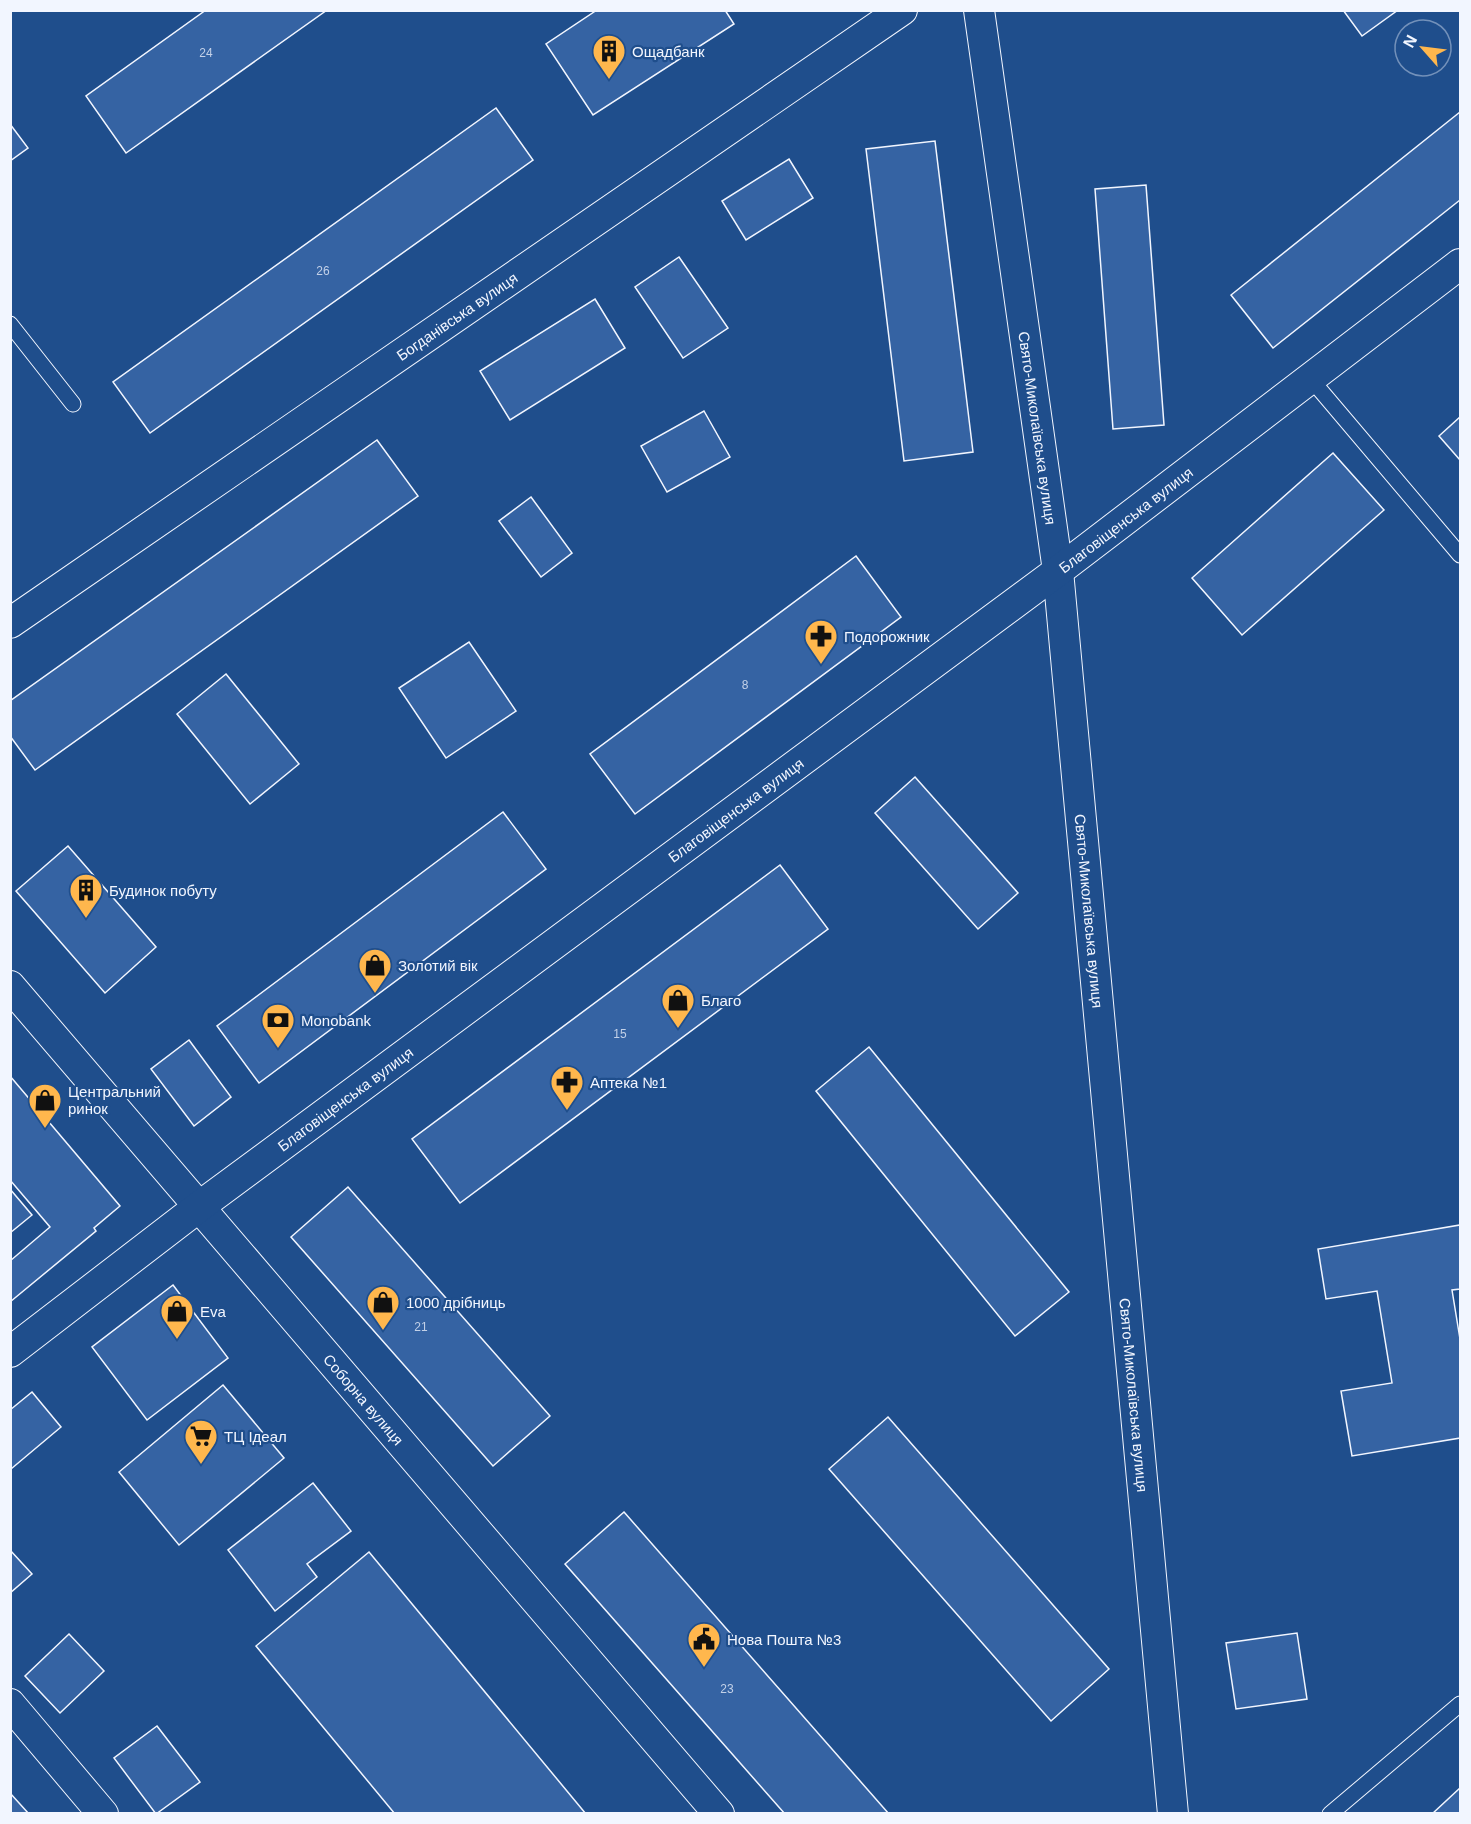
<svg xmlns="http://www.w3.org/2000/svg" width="1471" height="1824" font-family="Helvetica,sans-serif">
<rect width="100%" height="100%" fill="#1f4e8c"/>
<g fill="#3563a3" stroke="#f2f6ff" stroke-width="1.5">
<polygon points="206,10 327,10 126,153 86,96"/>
<polygon points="597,10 725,10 734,24 593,115 546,44"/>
<polygon points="1343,10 1398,10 1362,36"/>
<polygon points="496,108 533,160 150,433 113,382"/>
<polygon points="1460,112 1460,200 1273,348 1231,295"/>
<polygon points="10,124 28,148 10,161"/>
<polygon points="935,141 973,452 904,461 866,149"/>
<polygon points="789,159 813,198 746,240 722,201"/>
<polygon points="1146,185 1164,425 1113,429 1095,189"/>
<polygon points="679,257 728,328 683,358 635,287"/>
<polygon points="595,299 625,348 510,420 480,371"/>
<polygon points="704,411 730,457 667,492 641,446"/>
<polygon points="1460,417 1460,460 1439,436"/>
<polygon points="377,440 418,496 35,770 10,736 10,701"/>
<polygon points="1333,453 1384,510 1242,635 1192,578"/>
<polygon points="531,497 572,553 541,577 499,521"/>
<polygon points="856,556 901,617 635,814 590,754"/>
<polygon points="469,642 516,711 446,758 399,688"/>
<polygon points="226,674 299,764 250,804 177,714"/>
<polygon points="915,777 1018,893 978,929 875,813"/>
<polygon points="503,812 546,869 259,1083 217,1026"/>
<polygon points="68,846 156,947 105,993 16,891"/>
<polygon points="780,865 828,929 460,1203 412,1139"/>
<polygon points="189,1040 231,1097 194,1126 151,1069"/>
<polygon points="869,1047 1069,1292 1015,1336 816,1091"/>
<polygon points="10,1076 120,1206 94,1228 96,1231 10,1302 10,1261 50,1227 10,1180"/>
<polygon points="348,1187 550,1416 493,1466 291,1237"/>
<polygon points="10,1189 32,1215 10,1233"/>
<polygon points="1460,1225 1460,1289 1452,1290 1460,1339 1460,1438 1352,1456 1341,1391 1392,1383 1377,1291 1326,1299 1318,1249"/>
<polygon points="173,1285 228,1358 147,1420 92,1347"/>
<polygon points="223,1385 284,1458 179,1545 119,1472"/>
<polygon points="32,1392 61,1427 11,1469 10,1410"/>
<polygon points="888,1417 1109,1669 1051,1721 829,1469"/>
<polygon points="313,1483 351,1531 307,1564 317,1577 275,1611 228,1550"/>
<polygon points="624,1512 889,1814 785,1814 565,1564"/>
<polygon points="10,1550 32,1574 10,1593"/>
<polygon points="369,1552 586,1814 395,1814 256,1646"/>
<polygon points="1297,1633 1307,1699 1236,1709 1226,1643"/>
<polygon points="69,1634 104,1671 60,1713 25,1676"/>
<polygon points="157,1726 200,1782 156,1814 114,1758"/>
<polygon points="1460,1788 1460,1814 1432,1814"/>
<polygon points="10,1793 29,1814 10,1814"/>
</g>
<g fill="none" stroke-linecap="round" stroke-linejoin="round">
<defs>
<g id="lane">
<polyline points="10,324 73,404"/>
<polyline points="1310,378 1460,555"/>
<polyline points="1330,1814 1460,1704"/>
</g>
<g id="street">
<path id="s1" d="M979,10l79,561 115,1243"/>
<path id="s2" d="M10,623l892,-613"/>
<path id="s3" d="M10,986l709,828"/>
<path id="s4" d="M10,1352l190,-146 858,-635 402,-307"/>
<polyline points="10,1704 103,1814"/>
</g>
</defs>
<use href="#lane" stroke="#f2f6ff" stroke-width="17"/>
<use href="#street" stroke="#f2f6ff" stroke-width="32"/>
<use href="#lane" stroke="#1f4e8c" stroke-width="15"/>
<use href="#street" stroke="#1f4e8c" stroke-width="30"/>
</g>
<defs>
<symbol id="building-pin" viewBox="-11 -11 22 30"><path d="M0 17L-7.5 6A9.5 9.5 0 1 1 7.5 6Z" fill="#ffb74d" stroke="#1f4e8c"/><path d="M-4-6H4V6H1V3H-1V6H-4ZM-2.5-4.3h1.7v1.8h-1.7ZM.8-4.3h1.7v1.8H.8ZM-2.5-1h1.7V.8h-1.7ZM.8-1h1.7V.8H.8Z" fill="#111"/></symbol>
<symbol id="pharmacy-pin" viewBox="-11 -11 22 30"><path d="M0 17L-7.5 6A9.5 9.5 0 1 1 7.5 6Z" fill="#ffb74d" stroke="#1f4e8c"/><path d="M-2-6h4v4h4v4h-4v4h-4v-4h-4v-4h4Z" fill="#111"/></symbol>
<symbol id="shop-pin" viewBox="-11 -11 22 30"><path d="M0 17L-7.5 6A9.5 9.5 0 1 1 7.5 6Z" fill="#ffb74d" stroke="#1f4e8c"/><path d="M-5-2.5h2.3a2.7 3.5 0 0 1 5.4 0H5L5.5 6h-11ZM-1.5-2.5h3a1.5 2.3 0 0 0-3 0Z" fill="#111"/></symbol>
<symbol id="bank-pin" viewBox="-11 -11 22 30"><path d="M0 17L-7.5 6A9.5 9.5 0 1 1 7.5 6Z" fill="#ffb74d" stroke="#1f4e8c"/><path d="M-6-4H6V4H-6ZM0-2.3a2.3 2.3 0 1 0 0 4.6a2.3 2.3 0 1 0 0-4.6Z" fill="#111"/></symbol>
<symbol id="supermarket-pin" viewBox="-11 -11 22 30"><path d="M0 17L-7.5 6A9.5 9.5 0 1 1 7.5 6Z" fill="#ffb74d" stroke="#1f4e8c"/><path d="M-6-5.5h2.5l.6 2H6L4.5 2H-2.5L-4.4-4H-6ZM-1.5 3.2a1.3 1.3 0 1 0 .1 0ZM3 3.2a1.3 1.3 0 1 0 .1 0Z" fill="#111"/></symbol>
<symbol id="civic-pin" viewBox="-11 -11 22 30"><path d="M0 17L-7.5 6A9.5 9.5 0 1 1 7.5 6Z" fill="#ffb74d" stroke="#1f4e8c"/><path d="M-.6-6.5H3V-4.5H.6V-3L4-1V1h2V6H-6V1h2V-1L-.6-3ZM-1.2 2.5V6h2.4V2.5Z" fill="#111"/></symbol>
</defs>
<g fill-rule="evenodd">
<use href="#building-pin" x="590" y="32" width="38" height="52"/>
<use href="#pharmacy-pin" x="802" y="617" width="38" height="52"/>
<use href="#building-pin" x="67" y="871" width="38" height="52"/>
<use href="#shop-pin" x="356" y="946" width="38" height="52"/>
<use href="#shop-pin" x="659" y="981" width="38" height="52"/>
<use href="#bank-pin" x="259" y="1001" width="38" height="52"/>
<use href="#pharmacy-pin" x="548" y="1063" width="38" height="52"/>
<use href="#shop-pin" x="26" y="1081" width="38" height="52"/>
<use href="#shop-pin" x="364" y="1283" width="38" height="52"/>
<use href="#shop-pin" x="158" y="1292" width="38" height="52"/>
<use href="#supermarket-pin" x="182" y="1417" width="38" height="52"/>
<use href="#civic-pin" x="685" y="1620" width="38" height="52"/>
</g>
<g text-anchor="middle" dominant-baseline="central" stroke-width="4.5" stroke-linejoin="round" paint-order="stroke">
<g font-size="12" fill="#c3d1e8">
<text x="206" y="53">24</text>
<text x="323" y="271">26</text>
<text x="745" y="685">8</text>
<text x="620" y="1034">15</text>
<text x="421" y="1327">21</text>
<text x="727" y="1689">23</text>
</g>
<g font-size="15" fill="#f2f6ff" stroke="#1f4e8c" text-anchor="start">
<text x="632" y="51">Ощадбанк</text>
<text x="844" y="636">Подорожник</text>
<text x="109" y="890">Будинок побуту</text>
<text x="398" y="965">Золотий вік</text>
<text x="701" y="1000">Благо</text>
<text x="301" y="1020">Monobank</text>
<text x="590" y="1082">Аптека №1</text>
<text x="68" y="1091">Центральний<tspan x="68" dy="17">ринок</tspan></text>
<text x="406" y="1302">1000 дрібниць</text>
<text x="200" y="1311">Eva</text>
<text x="224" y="1436">ТЦ Ідеал</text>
<text x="727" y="1639">Нова Пошта №3</text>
</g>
<g font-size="15" fill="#f2f6ff" stroke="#1f4e8c">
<text stroke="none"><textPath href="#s2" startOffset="542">Богданівська вулиця</textPath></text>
<text stroke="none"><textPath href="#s1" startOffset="422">Свято-Миколаївська вулиця</textPath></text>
<text stroke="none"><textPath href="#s4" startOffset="1392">Благовіщенська вулиця</textPath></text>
<text stroke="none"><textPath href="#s4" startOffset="906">Благовіщенська вулиця</textPath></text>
<text stroke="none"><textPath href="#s1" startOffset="908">Свято-Миколаївська вулиця</textPath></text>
<text stroke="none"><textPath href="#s4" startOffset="420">Благовіщенська вулиця</textPath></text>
<text stroke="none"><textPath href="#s1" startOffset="1394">Свято-Миколаївська вулиця</textPath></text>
<text stroke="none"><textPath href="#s3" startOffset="544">Соборна вулиця</textPath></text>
</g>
</g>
<rect width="1471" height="1824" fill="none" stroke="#f2f6ff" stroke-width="24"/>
<g transform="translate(1423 48) rotate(298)"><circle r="28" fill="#1f4e8c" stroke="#7391ba" stroke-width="1.5"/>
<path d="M0-4.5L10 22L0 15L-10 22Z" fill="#ffb74d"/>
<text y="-9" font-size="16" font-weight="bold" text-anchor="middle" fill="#f2f6ff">N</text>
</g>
</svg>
